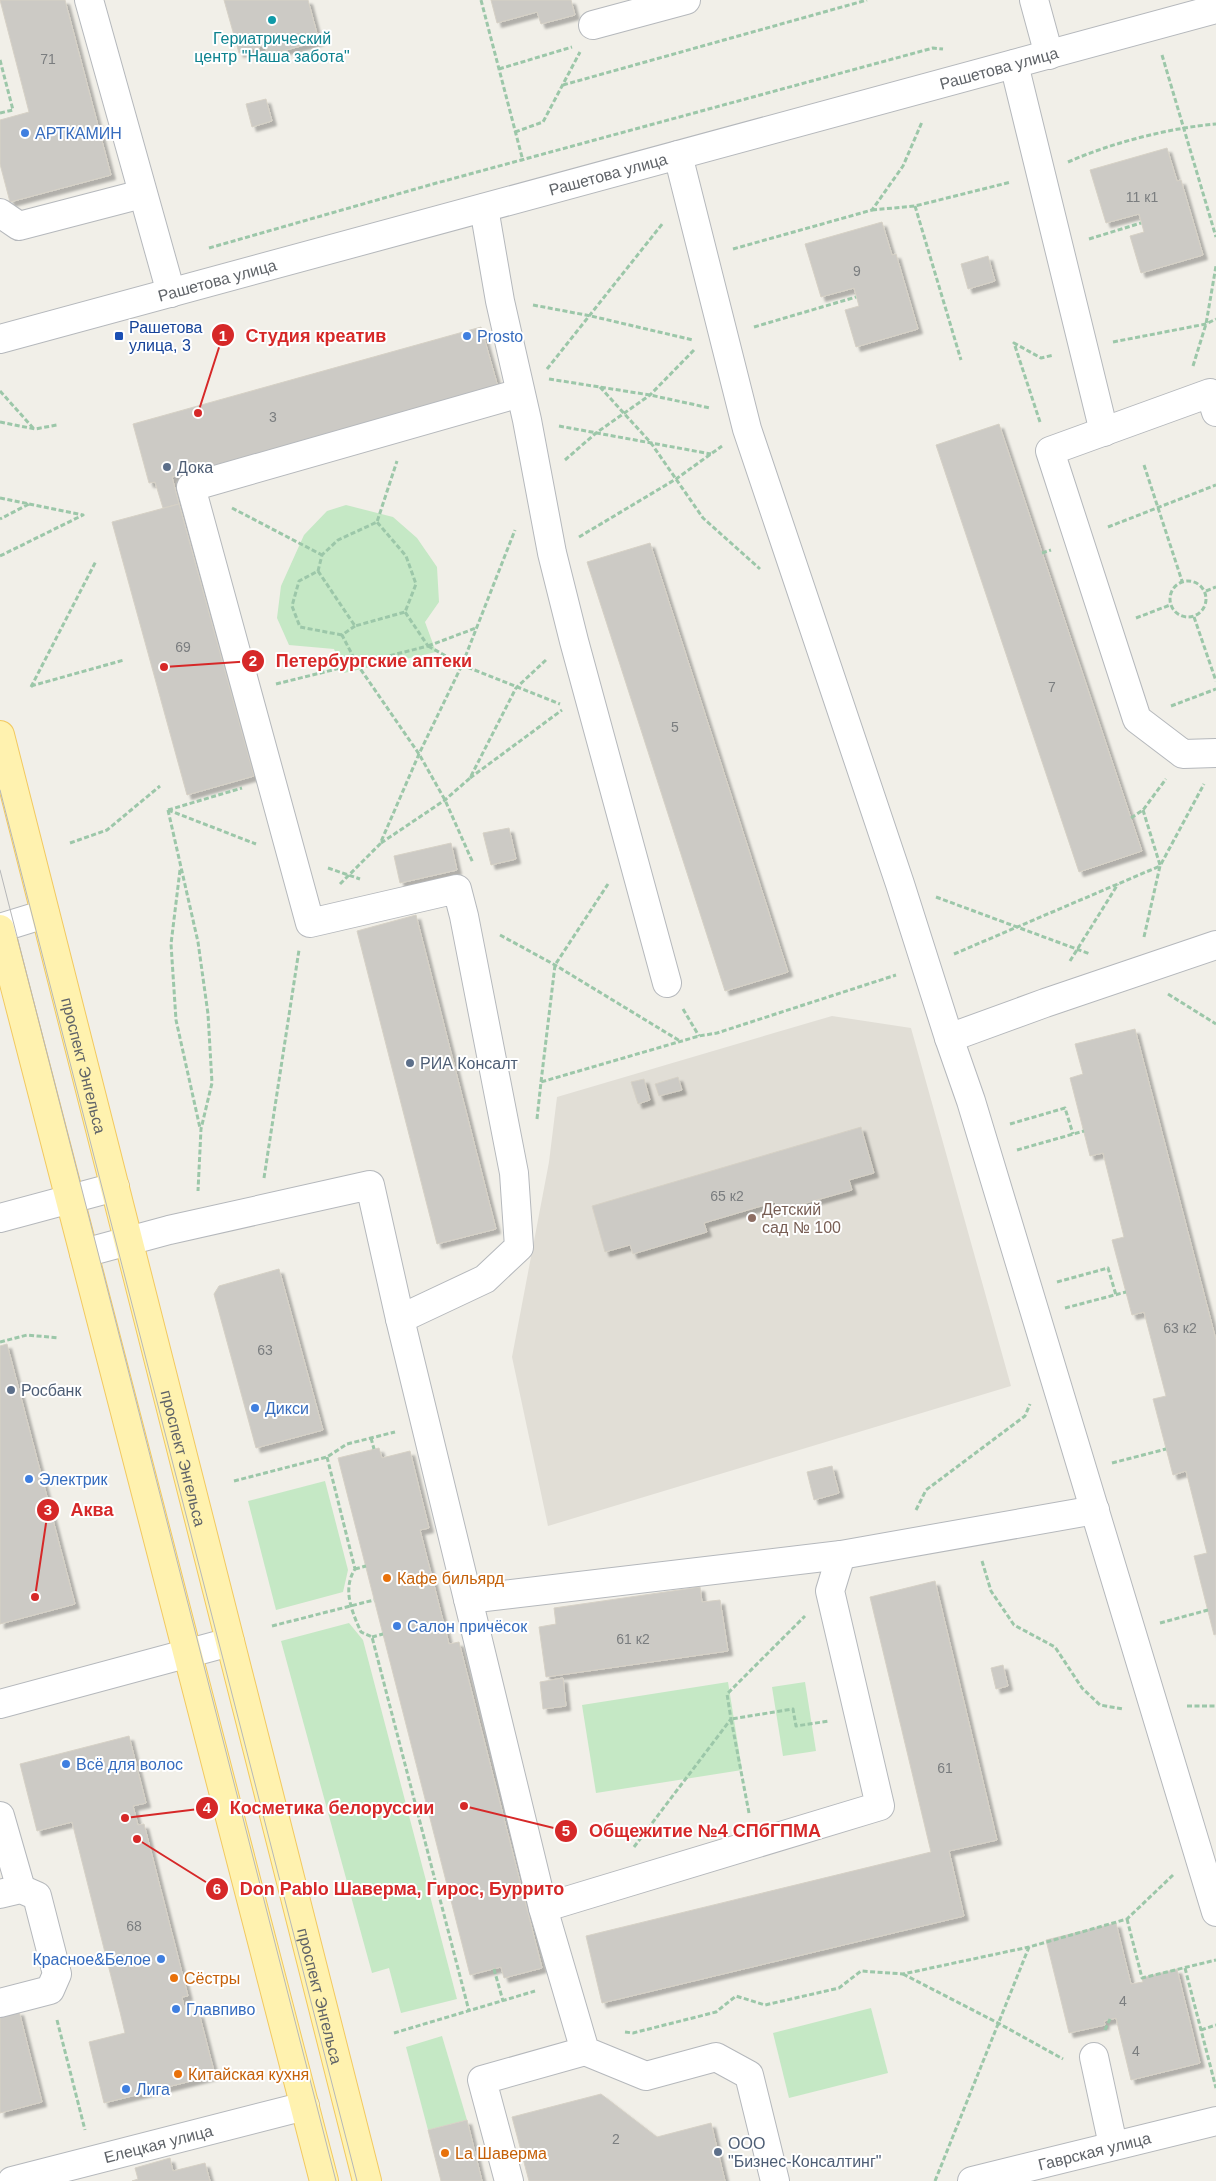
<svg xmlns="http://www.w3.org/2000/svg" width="1216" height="2181" font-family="Helvetica,sans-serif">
<defs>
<filter id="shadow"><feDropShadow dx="4.5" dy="4.5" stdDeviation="1" flood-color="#0004"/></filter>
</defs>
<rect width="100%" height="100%" fill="#f1efe8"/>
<polygon fill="#e1ded6" points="832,1016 911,1028 1011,1386 548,1526 512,1357 549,1162 557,1097"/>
<g fill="#c5e8c5">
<polygon points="346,505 393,517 417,538 437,567 439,602 425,622 436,652 344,673 334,649 289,645 277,618 281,586 304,535 327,511"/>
<polygon points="325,1481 348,1570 343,1592 276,1610 248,1501"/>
<polygon points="349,1623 363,1640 457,1999 401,2013 389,1968 372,1973 281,1641"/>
<polygon points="728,1682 742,1770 596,1793 582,1705"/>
<polygon points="805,1682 816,1751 783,1756 772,1687"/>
<polygon points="871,2008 888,2073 789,2098 773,2033"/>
<polygon points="442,2036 467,2120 428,2130 406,2047"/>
</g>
<g fill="#cccac5" stroke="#d6d1c6" filter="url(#shadow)">
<polygon points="0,0 65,0 111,175 10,202 0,164 0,120 29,112"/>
<polygon points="224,0 308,0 319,41 268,55 265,45 239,53"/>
<polygon points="491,0 571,0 575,15 541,24 537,12 497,23"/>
<polygon points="266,99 272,121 252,127 246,104"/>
<polygon points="1167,148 1177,181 1181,180 1203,255 1141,273 1130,236 1144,232 1139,214 1106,223 1090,170"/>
<polygon points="882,222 892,255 896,254 918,329 856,347 845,310 859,306 854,288 821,297 805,244"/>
<polygon points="988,256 995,281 968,289 961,264"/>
<polygon points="481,327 498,387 172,477 179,504 163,508 155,482 149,483 133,424"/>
<polygon points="999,424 1142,851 1079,872 936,445"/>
<polygon points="179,504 254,776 187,795 112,522"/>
<polygon points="650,543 788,972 725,991 587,562"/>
<polygon points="509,828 516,859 491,865 483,833"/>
<polygon points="451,843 457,870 400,883 394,856"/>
<polygon points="416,915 496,1229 437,1244 357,931"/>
<polygon points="1135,1029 1216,1340 1216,1634 1214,1635 1194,1556 1207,1553 1186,1471 1173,1475 1153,1399 1166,1396 1144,1312 1132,1315 1112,1240 1124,1237 1103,1153 1090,1156 1070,1078 1083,1074 1075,1044"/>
<polygon points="678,1077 682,1090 659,1096 655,1084"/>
<polygon points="644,1079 650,1100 638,1104 631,1082"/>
<polygon points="861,1127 874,1173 849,1180 852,1190 778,1211 775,1202 704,1223 707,1232 633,1254 630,1245 605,1252 592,1206"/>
<polygon points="279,1269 323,1430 256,1448 214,1294 219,1286"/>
<polygon points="7,1344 75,1604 0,1624 0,1346"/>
<polygon points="379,1448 382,1458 410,1451 429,1528 420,1530 449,1644 459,1642 542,1968 504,1978 501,1967 470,1975 338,1458"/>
<polygon points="832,1466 839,1493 814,1500 807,1472"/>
<polygon points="935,1581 997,1840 949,1851 964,1916 602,2003 586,1936 931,1852 870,1597"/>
<polygon points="700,1587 702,1602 720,1600 728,1651 546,1677 539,1627 556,1624 554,1608"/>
<polygon points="1003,1665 1008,1686 996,1689 991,1668"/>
<polygon points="563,1678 566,1706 543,1709 540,1682"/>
<polygon points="129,1736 146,1803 133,1806 138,1825 144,1824 188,1996 182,1997 186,2017 199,2013 215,2075 104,2103 89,2042 125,2033 120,2012 72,1822 37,1831 20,1764"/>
<polygon points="1116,1923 1131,1984 1143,1982 1142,1978 1177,1969 1200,2063 1131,2080 1116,2018 1104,2021 1105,2025 1069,2033 1046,1940"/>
<polygon points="19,2011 42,2102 0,2113 0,2016"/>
<polygon points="601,2094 657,2137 711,2123 725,2181 529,2181 512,2117"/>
<polygon points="467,2120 482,2181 441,2181 428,2130"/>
<polygon points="170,2158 173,2171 205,2163 210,2181 132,2181 138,2179 135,2168"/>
</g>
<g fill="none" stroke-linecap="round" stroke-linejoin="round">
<defs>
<g id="minor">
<polyline points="89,0 171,293"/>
<polyline points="1034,0 1049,55"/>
<polyline points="593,25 686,0"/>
<polyline points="1014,64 1104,432"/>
<polyline points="678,155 747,429 900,884 949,1038 971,1101 1216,1912"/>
<polyline points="484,208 500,301 527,420 552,553 574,641 667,983"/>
<polyline points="0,213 19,226 142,194"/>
<path id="s1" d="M0,339l1216,-330"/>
<polyline points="1216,412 1210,393 1050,451 1137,719 1183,754 1216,753"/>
<polyline points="0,928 45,914"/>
<polyline points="949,1038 1045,1003 1216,945"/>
<polyline points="0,1218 115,1187"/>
<polyline points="84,1253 169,1230 370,1185 400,1319 543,1908 585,2051 646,2076 716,2057 749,2075 775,2181"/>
<polyline points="400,1319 485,1279 519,1247 514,1173 464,916 457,889 310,923 191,487 520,393"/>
<polyline points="468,1599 841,1555 1095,1510"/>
<polyline points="0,1704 230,1642"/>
<polyline points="0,1816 21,1889"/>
<polyline points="0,1894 21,1889 37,1896 57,1974 50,1990 0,2003"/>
<polyline points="543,1908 880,1806 830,1591 841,1555"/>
<polyline points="1094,2057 1113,2145"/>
<path id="s2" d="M12,2181l293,-75"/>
<polyline points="509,2181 482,2080 585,2051"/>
<path id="s3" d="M972,2181l244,-60"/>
</g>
<g id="major">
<path id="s4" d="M0,735l367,1446"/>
<polyline points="0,929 324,2181"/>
</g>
</defs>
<use href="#minor" stroke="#b5b8bc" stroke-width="30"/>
<use href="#major" stroke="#f2c960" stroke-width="30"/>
<g stroke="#9cc7a9" stroke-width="3" stroke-dasharray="5 2.5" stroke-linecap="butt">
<polyline points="481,0 523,161"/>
<polyline points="1162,55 1216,237"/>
<polyline points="0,60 13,110 0,113"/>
<polyline points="499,69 572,47"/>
<polyline points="563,85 867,0"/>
<polyline points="515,132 543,122 580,52"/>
<path d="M1068,162c43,-19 101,-34 148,-38"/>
<polyline points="915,206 961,360"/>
<polyline points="872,210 915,206 1011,182"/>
<polyline points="1089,239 1141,223"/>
<polyline points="209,248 433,184 933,48 943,49"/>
<polyline points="733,249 872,210 903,166 922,122"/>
<polyline points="533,305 591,316 693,340"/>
<polyline points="754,327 856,297"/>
<polyline points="1113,342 1206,324 1216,319"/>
<polyline points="1193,366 1206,324 1216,266"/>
<polyline points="547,369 663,223"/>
<polyline points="549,379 650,395 710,408"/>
<polyline points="600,387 651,443 703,518 760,569"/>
<polyline points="0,391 34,429"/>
<polyline points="0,422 35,429 57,425"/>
<polyline points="1040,422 1014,343 1041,358 1054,355"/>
<polyline points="559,426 711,454"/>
<polyline points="565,460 596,433 650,395 695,349"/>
<polyline points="1144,465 1182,581"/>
<polyline points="0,498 29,504 0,519"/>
<polyline points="232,508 322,555"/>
<polyline points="1108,527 1216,485"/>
<polyline points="579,537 676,479 722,446"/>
<polyline points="1042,553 1051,550"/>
<polyline points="0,556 83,515 29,504"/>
<polyline points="318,571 355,626 405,612 416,584 406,556 377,522"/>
<circle cx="1188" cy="599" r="18"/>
<polyline points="1206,591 1216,587"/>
<polyline points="1194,617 1216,681"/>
<polyline points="1136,618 1170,605"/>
<polyline points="355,626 342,635 357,664 428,646 405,612"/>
<polyline points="342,635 300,627 292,606 299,581 318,571 322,555 338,540 377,522 397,461"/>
<polyline points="428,646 462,665 560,704"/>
<polyline points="428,646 476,628"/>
<polyline points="276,684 357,664 419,754 445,800 473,863"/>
<polyline points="31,686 124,660"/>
<polyline points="31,687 96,561"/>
<polyline points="1171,706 1216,689"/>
<polyline points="470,778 562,710"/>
<polyline points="168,810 198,942 208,1014 212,1083 201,1129 198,1191"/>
<polyline points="168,810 256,844"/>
<polyline points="168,810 242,788"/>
<polyline points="1143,810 1160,865"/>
<polyline points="1131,818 1143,810 1166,779"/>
<polyline points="70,843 107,830 160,786"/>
<polyline points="381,843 445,800 470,778 516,688 547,659"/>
<polyline points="328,868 360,879"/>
<polyline points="180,870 171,944 176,1020 200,1128"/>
<polyline points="340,884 380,844 419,754 462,665 515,530"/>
<polyline points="936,897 1090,954"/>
<polyline points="500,935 555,965 680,1041"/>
<polyline points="1144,937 1160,866 1204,784"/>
<polyline points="954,954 1160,866"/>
<polyline points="1070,961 1118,884"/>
<polyline points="1168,994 1216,1024"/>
<polyline points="683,1009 699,1036"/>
<polyline points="541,1082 555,965 608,884"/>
<polyline points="537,1119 541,1082 699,1036 717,1033 896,975"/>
<polyline points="1010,1124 1065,1108 1073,1134"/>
<polyline points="1017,1150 1084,1131"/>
<polyline points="264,1178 299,950"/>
<polyline points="1057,1282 1108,1268 1116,1295"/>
<polyline points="1065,1308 1126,1292"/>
<polyline points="0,1342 27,1335 59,1338"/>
<polyline points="371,1438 374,1449"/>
<path d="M327,1457l28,112c-13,20 -3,43 6,63l11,5 97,374"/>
<polyline points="1112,1463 1166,1449"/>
<polyline points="234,1481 327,1457 347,1444 395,1432"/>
<polyline points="916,1510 926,1490 1025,1416 1030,1404"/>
<polyline points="982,1561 991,1591 1014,1625 1055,1647 1082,1688 1100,1705 1123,1709"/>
<polyline points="355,1569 366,1566"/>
<polyline points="1160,1623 1208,1610"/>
<polyline points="272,1626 374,1600"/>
<polyline points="372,1637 383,1634"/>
<polyline points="1187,1706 1216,1706"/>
<polyline points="749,1813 731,1719 793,1709 796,1726 829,1721"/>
<polyline points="634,1847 731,1719 727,1694 805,1616"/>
<polyline points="1127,1919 1142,1978 1216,1960"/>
<polyline points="1185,1968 1216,2088"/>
<polyline points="494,1969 503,2001"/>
<polyline points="903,1974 998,2023 1063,2059"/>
<polyline points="57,2020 85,2130"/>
<polyline points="1105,2030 1110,2019"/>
<polyline points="1201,2030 1216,2025"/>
<polyline points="625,2032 633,2033 716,2012 736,1996 765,2005 839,1988 861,1971 903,1974 1029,1947 1127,1919 1173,1875"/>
<polyline points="394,2033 535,1991"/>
<polyline points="935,2181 1029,1947"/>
</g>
<use href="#minor" stroke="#fff" stroke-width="28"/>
<use href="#major" stroke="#fff2af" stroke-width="28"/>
<g stroke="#b6b7b8" stroke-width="1">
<polyline points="0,790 357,2181"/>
<polyline points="0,870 336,2181"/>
</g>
</g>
<circle fill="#0f9aa8" stroke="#fff" stroke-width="2" cx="272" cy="20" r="5"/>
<g fill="#3f7fe0" stroke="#fff" stroke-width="2">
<circle cx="25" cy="133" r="5"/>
<circle cx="467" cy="336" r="5"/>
<circle cx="255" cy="1408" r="5"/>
<circle cx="29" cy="1479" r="5"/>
<circle cx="397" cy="1626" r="5"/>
<circle cx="66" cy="1764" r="5"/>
<circle cx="161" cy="1959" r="5"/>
<circle cx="176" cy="2009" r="5"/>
<circle cx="126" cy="2089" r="5"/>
</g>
<rect fill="#1a4fb4" stroke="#fff" stroke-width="2" x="114" y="331" width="10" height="10" rx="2.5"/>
<g fill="#5c6f8a" stroke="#fff" stroke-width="2">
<circle cx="167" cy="467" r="5"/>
<circle cx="410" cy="1063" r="5"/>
<circle cx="11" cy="1390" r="5"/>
<circle cx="718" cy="2152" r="5"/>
</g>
<circle fill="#8d6e63" stroke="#fff" stroke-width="2" cx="752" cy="1218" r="5"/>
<g fill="#e8710a" stroke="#fff" stroke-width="2">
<circle cx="387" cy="1578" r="5"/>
<circle cx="174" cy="1978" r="5"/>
<circle cx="178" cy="2074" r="5"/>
<circle cx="445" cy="2153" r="5"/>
</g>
<g text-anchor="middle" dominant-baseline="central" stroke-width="4" stroke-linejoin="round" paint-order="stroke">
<g font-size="14" fill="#7a7d7f">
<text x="48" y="59">71</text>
<text x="1142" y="197">11 к1</text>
<text x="857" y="271">9</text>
<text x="273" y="417">3</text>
<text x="183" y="647">69</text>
<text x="1052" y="687">7</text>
<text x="675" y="727">5</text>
<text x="727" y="1196">65 к2</text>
<text x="1180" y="1328">63 к2</text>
<text x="265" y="1350">63</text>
<text x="633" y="1639">61 к2</text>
<text x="945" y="1768">61</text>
<text x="134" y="1926">68</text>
<text x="1123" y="2001">4</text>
<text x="1136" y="2051">4</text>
<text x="616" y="2139">2</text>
</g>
<g font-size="16" fill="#0d838f" stroke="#fff">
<text x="272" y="38">Гериатрический<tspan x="272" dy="18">центр "Наша забота"</tspan></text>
</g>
<g font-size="16" fill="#5f6368" stroke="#fff">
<text stroke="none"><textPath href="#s1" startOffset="1035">Рашетова улица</textPath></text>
<text stroke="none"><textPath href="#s1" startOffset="630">Рашетова улица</textPath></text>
<text stroke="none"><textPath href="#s1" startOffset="225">Рашетова улица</textPath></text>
<text stroke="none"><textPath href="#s4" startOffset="341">проспект Энгельса</textPath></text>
<text stroke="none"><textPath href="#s4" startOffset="746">проспект Энгельса</textPath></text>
<text stroke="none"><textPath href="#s4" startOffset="1301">проспект Энгельса</textPath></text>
<text stroke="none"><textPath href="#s2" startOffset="151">Елецкая улица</textPath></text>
<text stroke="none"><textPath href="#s3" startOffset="126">Гаврская улица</textPath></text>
</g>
<g font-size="16" fill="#366cbe" stroke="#fff" text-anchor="start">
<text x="35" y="133">АРТКАМИН</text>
<text x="477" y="336">Prosto</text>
<text x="265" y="1408">Дикси</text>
<text x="39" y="1479">Электрик</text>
<text x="407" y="1626">Салон причёсок</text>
<text x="76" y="1764">Всё для волос</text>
<text x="151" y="1959" text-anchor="end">Красное&amp;Белое</text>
<text x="186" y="2009">Главпиво</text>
<text x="136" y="2089">Лига</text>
</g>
<g font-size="16" fill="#164399" stroke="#fff" text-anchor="start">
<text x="129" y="327">Рашетова<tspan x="129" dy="18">улица, 3</tspan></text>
</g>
<g font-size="16" fill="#4e5e75" stroke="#fff" text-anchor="start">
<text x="177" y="467">Дока</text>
<text x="420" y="1063">РИА Консалт</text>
<text x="21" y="1390">Росбанк</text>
<text x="728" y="2143">ООО<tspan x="728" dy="18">"Бизнес-Консалтинг"</tspan></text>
</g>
<g font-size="16" fill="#785e54" stroke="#fff" text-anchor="start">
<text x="762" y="1209">Детский<tspan x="762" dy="18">сад № 100</tspan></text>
</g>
<g font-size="16" fill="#c56008" stroke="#fff" text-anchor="start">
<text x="397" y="1578">Кафе бильярд</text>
<text x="184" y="1978">Сёстры</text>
<text x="188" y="2074">Китайская кухня</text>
<text x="455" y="2153">La Шаверма</text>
</g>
</g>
<path fill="none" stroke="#d62828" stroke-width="2" d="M198 413L223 335M164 667L253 661M35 1597L48 1510M125 1818L207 1808M464 1806L566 1831M137 1839L217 1889"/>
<g fill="#d62828" stroke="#fff" stroke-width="2">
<circle cx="198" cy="413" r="5"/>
<circle cx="164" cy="667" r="5"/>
<circle cx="35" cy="1597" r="5"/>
<circle cx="125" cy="1818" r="5"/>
<circle cx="464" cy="1806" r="5"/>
<circle cx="137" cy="1839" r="5"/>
<circle cx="223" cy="335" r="12"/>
<circle cx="253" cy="661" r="12"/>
<circle cx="48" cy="1510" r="12"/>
<circle cx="207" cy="1808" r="12"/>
<circle cx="566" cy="1831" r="12"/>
<circle cx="217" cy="1889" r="12"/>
</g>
<g font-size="15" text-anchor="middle" font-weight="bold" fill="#fff">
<text x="223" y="341">1</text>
<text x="253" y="666">2</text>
<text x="48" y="1515">3</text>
<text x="207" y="1813">4</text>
<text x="566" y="1836">5</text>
<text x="217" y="1894">6</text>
</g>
<g font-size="18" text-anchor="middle" font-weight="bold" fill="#d62828" stroke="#fff" stroke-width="4" stroke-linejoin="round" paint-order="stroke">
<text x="316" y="342">Студия креатив</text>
<text x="374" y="667">Петербургские аптеки</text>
<text x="92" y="1516">Аква</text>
<text x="332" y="1814">Косметика белоруссии</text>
<text x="705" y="1837">Общежитие №4 СПбГПМА</text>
<text x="402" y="1895">Don Pablo Шаверма, Гирос, Буррито</text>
</g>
</svg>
